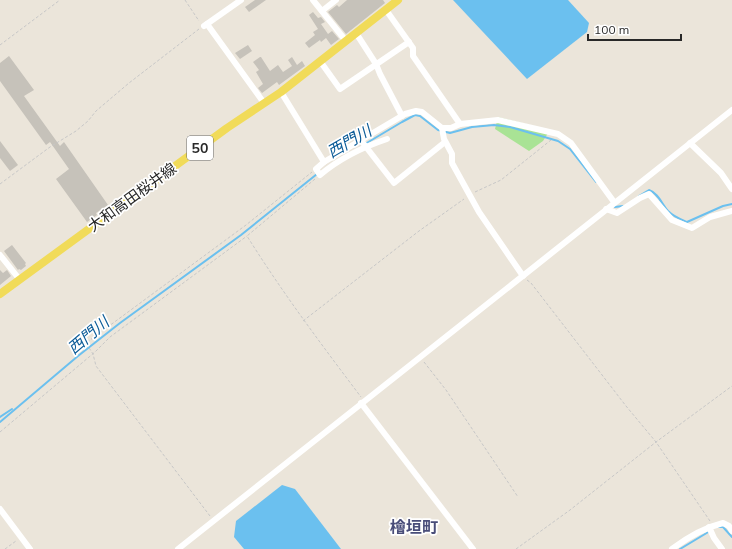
<svg xmlns="http://www.w3.org/2000/svg" width="732" height="549" font-family="Mulish,'Noto Sans JP',sans-serif">
<rect width="100%" height="100%" fill="#ebe5da"/>
<polygon fill="#a9e395" points="498,117 550,130 543,141 529,151 495,129"/>
<g fill="#6bc0ef">
<polygon points="453,0 568,0 589,23 587,32 527,79"/>
<polygon points="282,485 295,489 341,549 244,549 234,537 236,521"/>
</g>
<g fill="none" stroke-linecap="round" stroke-linejoin="round">
<g stroke="#6bc0ef" stroke-width="2">
<polyline points="365,144 402,122 415,115 420,116 438,130 450,133 472,127 494,125 510,127 558,141 570,149 596,182"/>
<path d="M639,196l10,-6c9,3 13,14 19,21 6,6 12,8 19,11l36,-16 9,-2"/>
<polyline points="613,205 615,207 623,206"/>
<polyline points="0,417 12,409"/>
<polyline points="0,422 78,356 120,323 241,235 317,174"/>
<polyline points="719,527 723,527 732,537"/>
<polyline points="680,549 710,531"/>
</g>
</g>
<g fill="#c6c2ba">
<polygon points="255,0 266,0 249,12 245,7"/>
<polygon points="347,0 383,0 385,3 346,34 328,12 337,5 339,7"/>
<polygon points="313,12 318,18 321,17 325,22 321,24 328,34 332,31 339,39 331,45 326,38 321,42 320,40 309,48 305,43 315,35 313,32 318,29 309,15"/>
<polygon points="248,45 252,51 240,59 235,53"/>
<polygon points="9,56 34,90 24,96 60,146 64,142 108,205 96,213 97,215 87,222 56,179 69,169 50,142 46,145 0,81 0,63"/>
<polygon points="260,57 261,57 270,71 278,65 283,72 292,66 288,60 292,57 297,65 302,61 305,66 279,85 277,82 262,93 258,88 263,84 256,72 259,70 253,62"/>
<polygon points="0,141 18,165 10,171 0,158"/>
<polygon points="12,245 26,263 25,264 26,266 21,270 19,269 18,270 4,251"/>
<polygon points="0,270 3,273 7,270 11,276 0,285"/>
</g>
<g fill="none" stroke-linecap="round" stroke-linejoin="round">
<g stroke="#c7c7c7" stroke-width="1" stroke-dasharray="3 2" stroke-linecap="butt">
<polyline points="185,0 199,21"/>
<polyline points="0,45 60,0"/>
<path d="M315,179l-68,57c35,56 74,108 114,161"/>
<polyline points="0,184 50,147 76,131 88,121 96,111 129,83 199,29"/>
<polyline points="475,192 501,180 551,140"/>
<polyline points="527,280 531,283 626,406 656,442 710,521"/>
<polyline points="303,321 419,231 464,199"/>
<polyline points="424,362 446,390 518,497"/>
<polyline points="0,432 95,352 110,337 247,236"/>
<polyline points="210,516 96,366 93,354 86,343 246,225 312,172"/>
<polyline points="5,549 16,541"/>
<polyline points="516,549 570,510 656,442 732,386"/>
</g>
<g stroke="#fff" stroke-width="6">
<polyline points="313,0 346,41"/>
<polyline points="386,10 413,48 413,56 460,124"/>
<polyline points="322,11 336,0"/>
<polyline points="207,24 264,103"/>
<polyline points="204,26 241,0"/>
<polyline points="356,33 376,64 380,74 402,116"/>
<polyline points="320,61 340,89 409,42"/>
<polyline points="281,92 324,162"/>
<polyline points="442,128 444,139 452,154 452,163 479,212 523,276"/>
<path d="M387,139c-24,8 -48,20 -67,36l-4,-6 8,-7 81,-48 11,-3 6,1 20,16h9l9,-4 38,-4 60,14 13,9 43,59"/>
<polyline points="363,143 394,183 445,142"/>
<polyline points="690,143 721,173 732,189"/>
<polyline points="606,209 617,213 640,198 649,194 672,220 692,228 710,217 732,211"/>
<polyline points="0,255 20,280"/>
<polyline points="361,403 473,549"/>
<polyline points="0,509 30,549"/>
<polyline points="709,527 714,538 722,549"/>
<path d="M178,549c186,-146 369,-293 554,-439"/>
<path d="M672,549c16,-12 31,-21 51,-26l6,3 3,5"/>
</g>
<polyline stroke="#f1db59" stroke-width="8" points="0,294 227,128 281,92 398,0"/>
</g>
<g text-anchor="middle" dominant-baseline="central" stroke-width="3.5" stroke-linejoin="round" paint-order="stroke">
<rect fill="#fff" stroke="#686868" stroke-width="1" x="187" y="136" width="26" height="24" rx="3"/>
<g font-size="14" font-weight="bold" fill="#282828">
<text x="200" y="148">50</text>
</g>
<g font-size="15" fill="#282828" stroke="#fff">
<text transform="translate(132 197) rotate(-36)">大和高田桜井線</text>
</g>
<g font-size="16" font-style="italic" fill="#0c5c98" stroke="#fff">
<text transform="translate(349 141) rotate(-30)">西門川</text>
<text transform="translate(88 335) rotate(-40)">西門川</text>
</g>
<g font-size="16" font-weight="bold" fill="#494d79" stroke="#fff">
<text x="414" y="527">檜垣町</text>
</g>
</g>
<path d="M588 34v6h93v-6" fill="none" stroke="#282828" stroke-width="2"/>
<text x="594" y="34" font-size="12" fill="#282828" stroke="#ffffff" stroke-width="3" paint-order="stroke">100 m</text>
</svg>
